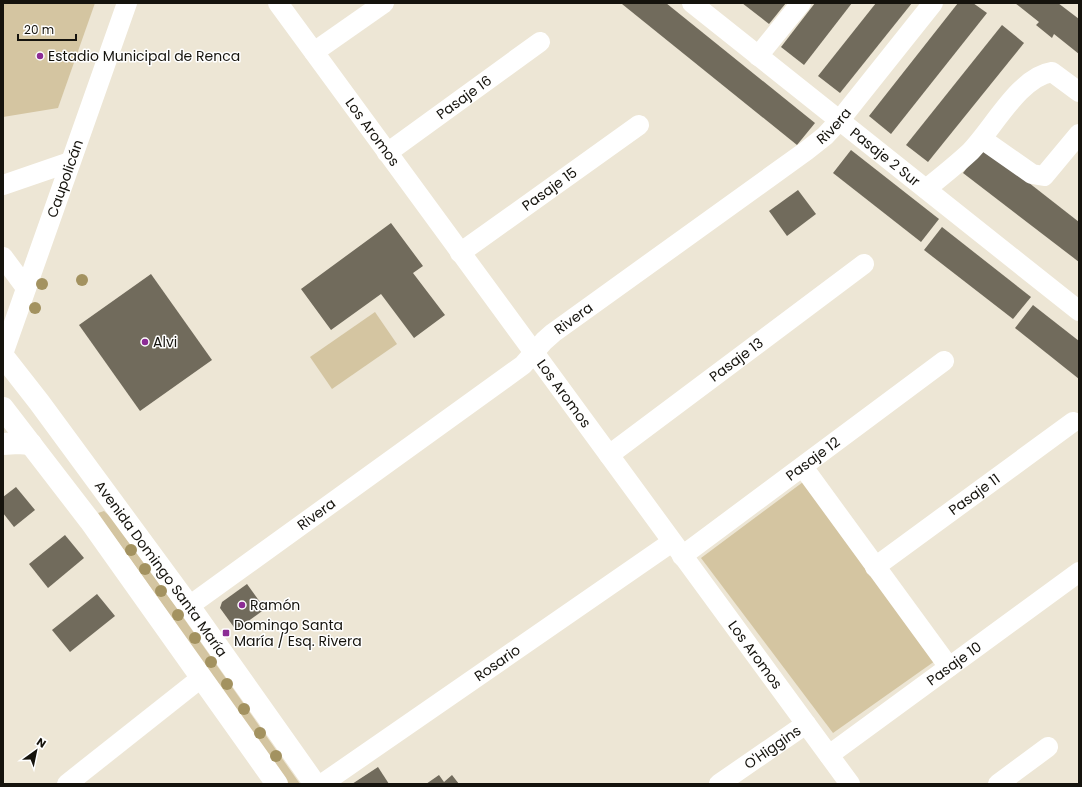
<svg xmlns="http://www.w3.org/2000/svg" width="1082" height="787" font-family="Poppins,sans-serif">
<rect width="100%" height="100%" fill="#ede6d5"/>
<g fill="#d4c5a1">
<polygon points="3,3 95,3 58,108 3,117"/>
<polygon points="375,312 397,344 332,389 310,357"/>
<polygon points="803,482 935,661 833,733 701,558"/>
<polygon points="104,511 117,523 300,784 288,784 98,513"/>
</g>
<g fill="#716b5c">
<polygon points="623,3 666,3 815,123 797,145 622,4"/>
<polygon points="742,3 786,3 769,24"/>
<polygon points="815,3 852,3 804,65 781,47"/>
<polygon points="876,3 912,3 840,93 818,76"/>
<polygon points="958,3 973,3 987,13 891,134 869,116"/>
<polygon points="1015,3 1058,3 1079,19 1079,54 1054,34 1052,38 1036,25 1039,22"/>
<polygon points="1002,25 1024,43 928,162 906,145"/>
<polygon points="983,147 1079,222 1079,262 963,173"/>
<polygon points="851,150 939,219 921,242 833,173"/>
<polygon points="798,190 816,214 787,236 769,211"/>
<polygon points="391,223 423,266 413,273 445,315 414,338 381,294 331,330 301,289"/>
<polygon points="942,227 1031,297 1013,319 924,250"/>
<polygon points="151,274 212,360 140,411 79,325"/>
<polygon points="1033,305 1079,341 1079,379 1015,328"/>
<polygon points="16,487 35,510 14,527 3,513 3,497"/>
<polygon points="65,535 84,558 48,588 29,564"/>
<polygon points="247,584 265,609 236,630 220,608 222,602"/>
<polygon points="97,594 115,616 70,652 52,630"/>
<polygon points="378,767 389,784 352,784"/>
<polygon points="439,775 444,782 452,775 459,784 426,784"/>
</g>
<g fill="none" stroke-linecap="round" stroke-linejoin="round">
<g stroke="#fff" stroke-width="20">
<path id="s1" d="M278,3l572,781"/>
<path id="s2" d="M692,3l387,308"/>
<polyline points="314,52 384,3"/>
<polyline points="758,56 801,3"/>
<polyline points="982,139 1032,174 1044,176 1079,134"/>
<path id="s3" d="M387,153l153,-111"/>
<polyline points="3,185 70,162"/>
<path d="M926,189c15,-12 30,-24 44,-37 23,-23 49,-75 82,-80l27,20"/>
<path id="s4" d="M460,253l179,-128"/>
<polyline points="3,257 26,288"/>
<path id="s5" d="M3,354l124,-351"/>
<path id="s6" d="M609,455l255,-191"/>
<polyline points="803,467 949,667"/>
<path id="s7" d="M682,556l262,-195"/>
<path id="s8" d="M875,567l198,-145"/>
<path id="s9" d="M189,606l334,-241 21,-24 9,-8 253,-182 19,-15 14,-15 94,-118"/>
<path id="s10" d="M829,755l250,-183"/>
<polyline points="67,784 201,678"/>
<path id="s11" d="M322,784l350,-242"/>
<path id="s12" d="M719,784l87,-60"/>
<polyline points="998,784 1048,747"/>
</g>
<g stroke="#fff" stroke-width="22">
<path id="s13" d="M3,356l36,46 150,204 126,178"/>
<polyline points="3,408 90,521 277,784"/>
<polyline points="3,444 18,443 31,444"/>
</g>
</g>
<g fill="#a39260">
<circle cx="82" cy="280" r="6"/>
<circle cx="42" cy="284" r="6"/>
<circle cx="35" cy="308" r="6"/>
<circle cx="131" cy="550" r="6"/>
<circle cx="145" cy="569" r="6"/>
<circle cx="161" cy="591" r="6"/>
<circle cx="178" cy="615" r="6"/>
<circle cx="195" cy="638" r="6"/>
<circle cx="211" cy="662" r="6"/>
<circle cx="227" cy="684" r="6"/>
<circle cx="244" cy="709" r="6"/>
<circle cx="260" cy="733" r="6"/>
<circle cx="276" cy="756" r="6"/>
</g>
<g fill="#8c2c95" stroke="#fff" stroke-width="1.5">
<circle cx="40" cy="56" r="4"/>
<circle cx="145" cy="342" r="4"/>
<circle cx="242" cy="605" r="4"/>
<rect x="222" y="629" width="8" height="8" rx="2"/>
</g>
<g text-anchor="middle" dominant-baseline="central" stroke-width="3" stroke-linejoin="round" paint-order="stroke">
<g font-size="14" fill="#15130d" stroke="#fff" text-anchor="start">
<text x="48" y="56">Estadio Municipal de Renca</text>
<text x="153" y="342">Alvi</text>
<text x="250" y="605">Ramón</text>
<text x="234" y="625">Domingo Santa<tspan x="234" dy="16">María / Esq. Rivera</tspan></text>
</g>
<g font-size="14" fill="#15130d" stroke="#fff">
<text stroke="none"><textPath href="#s3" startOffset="95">Pasaje 16</textPath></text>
<text stroke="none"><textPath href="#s9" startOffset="805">Rivera</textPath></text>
<text stroke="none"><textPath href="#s1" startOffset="160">Los Aromos</textPath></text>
<text stroke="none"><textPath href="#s2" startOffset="247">Pasaje 2 Sur</textPath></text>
<text stroke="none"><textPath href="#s5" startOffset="186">Caupolicán</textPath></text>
<text stroke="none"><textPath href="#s4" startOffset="110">Pasaje 15</textPath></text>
<text stroke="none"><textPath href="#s9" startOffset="481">Rivera</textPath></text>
<text stroke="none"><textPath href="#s6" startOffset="159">Pasaje 13</textPath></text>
<text stroke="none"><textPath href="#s1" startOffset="484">Los Aromos</textPath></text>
<text stroke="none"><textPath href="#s7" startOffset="163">Pasaje 12</textPath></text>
<text stroke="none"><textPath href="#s8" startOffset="123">Pasaje 11</textPath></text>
<text stroke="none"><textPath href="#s9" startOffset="157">Rivera</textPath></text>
<text stroke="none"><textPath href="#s13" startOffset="265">Avenida Domingo Santa María</textPath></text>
<text stroke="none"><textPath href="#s1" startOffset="808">Los Aromos</textPath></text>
<text stroke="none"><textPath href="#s11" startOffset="213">Rosario</textPath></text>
<text stroke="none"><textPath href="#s10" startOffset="155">Pasaje 10</textPath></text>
<text stroke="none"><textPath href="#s12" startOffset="65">O'Higgins</textPath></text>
</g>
</g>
<rect width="1082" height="787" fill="none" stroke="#15130d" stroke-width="8"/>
<g transform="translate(36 751) rotate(33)" stroke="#ffffff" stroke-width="3" paint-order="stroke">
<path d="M0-3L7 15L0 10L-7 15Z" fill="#15130d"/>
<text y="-6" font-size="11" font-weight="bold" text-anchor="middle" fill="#15130d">N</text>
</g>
<path d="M18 34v6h58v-6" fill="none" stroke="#15130d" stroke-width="2"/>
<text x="24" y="34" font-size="12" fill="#15130d" stroke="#ffffff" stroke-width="3" paint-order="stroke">20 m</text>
</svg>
